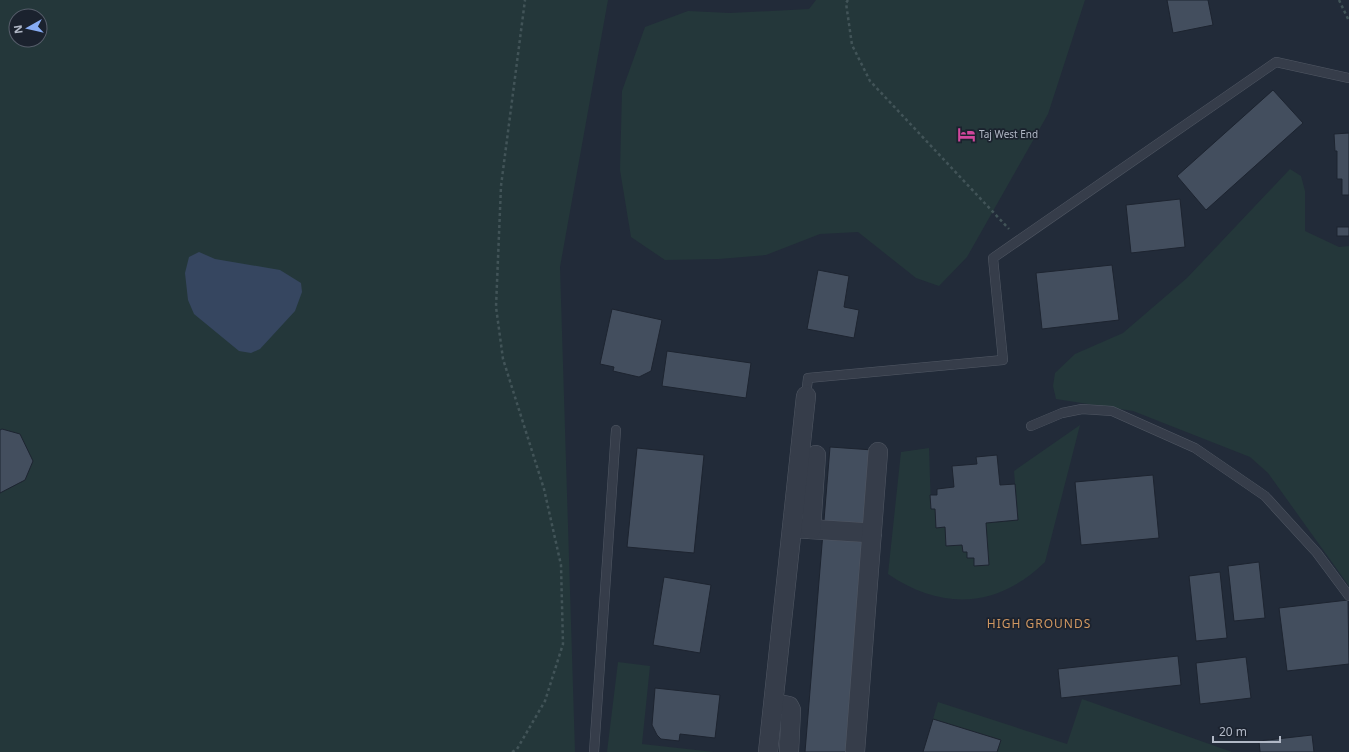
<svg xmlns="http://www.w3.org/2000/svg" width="1349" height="752" font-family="'Noto Sans',sans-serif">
<rect width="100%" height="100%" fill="#222b39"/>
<g fill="#24373a" fill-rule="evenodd">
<path d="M0,0h608l-48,267 15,485h-575zM16,16h24v24h-24z"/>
<polygon points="816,0 1085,0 1048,114 967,257 939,286 916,278 858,232 820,234 766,255 719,259 665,260 631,237 620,170 622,91 645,27 688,11 730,13 809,9"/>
<polygon points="1290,169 1301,176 1305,191 1305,231 1339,247 1349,246 1349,586 1268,473 1250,457 1133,411 1056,399 1053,386 1055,373 1075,354 1123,333 1187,278"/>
<path d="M1080,425l-35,137c-47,46 -103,49 -157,12l13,-122 28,-4 2,61h4l1,19 9,-1 2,19 15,-1 1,7h4v6h7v7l12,-42 32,-3 -4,-49z"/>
<polygon points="618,662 650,666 642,744 714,752 607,752"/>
<polygon points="1082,699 1232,752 997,752 1001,740 933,719 938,702 1067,744"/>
</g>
<polygon fill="#364660" points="199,252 215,259 280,270 301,283 302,292 295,311 260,349 251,353 239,351 194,314 188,300 185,273 189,257"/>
<g fill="#434e5e" stroke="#1d2430">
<polygon points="1167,0 1208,0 1213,25 1173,33"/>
<polygon points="1273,90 1303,123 1206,210 1177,176"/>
<polygon points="1349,133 1349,195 1342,195 1342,179 1337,179 1337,151 1335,151 1334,134"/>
<polygon points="1180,199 1185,247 1131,253 1126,205"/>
<rect x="1337" y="227" width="12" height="9"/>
<polygon points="1112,265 1119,320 1042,329 1036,273"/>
<polygon points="818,270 849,276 844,307 859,310 854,338 807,329"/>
<polygon points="612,309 662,320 651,371 639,377 613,371 614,367 600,364"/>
<polygon points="667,351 751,363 746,398 662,386"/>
<polygon points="2,429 20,434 33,461 25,480 0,493 0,430"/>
<polygon points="830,447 873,450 849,752 805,752"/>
<polygon points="637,448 704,455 694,553 627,547"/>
<polygon points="997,455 1000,485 1015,484 1018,520 986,523 989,565 974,566 974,558 967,558 967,552 963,552 962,545 946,546 945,527 936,528 935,509 931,509 930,495 937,495 937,489 954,487 952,466 977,464 976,457"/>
<polygon points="1153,475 1159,538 1081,545 1075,482"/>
<polygon points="1259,562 1265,618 1234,621 1228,566"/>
<polygon points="1220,572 1227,638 1196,641 1189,576"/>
<polygon points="664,577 711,585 700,653 653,645"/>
<polygon points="1348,600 1349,664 1287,671 1279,608"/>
<polygon points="1178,656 1181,685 1061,698 1058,669"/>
<polygon points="1246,657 1251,698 1200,704 1196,663"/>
<polygon points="655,688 720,695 715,738 680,734 679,741 661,739 657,735 652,725"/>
<polygon points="933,719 1001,740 997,752 923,752"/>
<polygon points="1312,735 1314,752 1260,752 1259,741"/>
</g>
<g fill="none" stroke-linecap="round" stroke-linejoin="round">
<defs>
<g id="service">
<polyline points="806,396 808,378 1003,360 993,258 1276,62 1349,78"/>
<polyline points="1031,426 1062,413 1082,409 1112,411 1195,448 1265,496 1317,553 1349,596"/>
<polyline points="594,752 616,430"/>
</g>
<g id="minor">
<polyline points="793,528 872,533"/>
<polyline points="811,529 816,455"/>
<polyline points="774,703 789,706 791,710 789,752"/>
<polyline points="768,752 806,396"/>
<polyline points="855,752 878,452"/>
</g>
</defs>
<use href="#service" stroke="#515864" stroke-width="10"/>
<use href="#minor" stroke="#515864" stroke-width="20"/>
<g stroke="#425458" stroke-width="2.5" stroke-dasharray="3 3" stroke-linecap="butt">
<polyline points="848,0 846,3 852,45 870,81 1009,229"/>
<polyline points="1339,0 1349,21"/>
<polyline points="512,752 517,749 545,701 563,644 561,565 544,489 503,359 496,307 501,186 525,0"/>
</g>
<use href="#service" stroke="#363d4a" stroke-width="9"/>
<use href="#minor" stroke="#363d4a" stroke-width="19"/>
</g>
<defs>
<symbol id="hotel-bare" viewBox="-9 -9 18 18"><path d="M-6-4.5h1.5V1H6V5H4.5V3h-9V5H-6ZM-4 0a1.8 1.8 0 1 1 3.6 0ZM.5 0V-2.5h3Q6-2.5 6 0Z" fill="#d1479c" stroke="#1b222e" stroke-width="2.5" paint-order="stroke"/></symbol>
</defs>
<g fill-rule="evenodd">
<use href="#hotel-bare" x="954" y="122" width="25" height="25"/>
</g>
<g text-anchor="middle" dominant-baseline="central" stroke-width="3.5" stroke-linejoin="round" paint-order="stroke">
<g font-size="10" fill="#b1b8c6" stroke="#1b222e" text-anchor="start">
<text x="979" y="134">Taj West End</text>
</g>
<g font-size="12" letter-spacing="1" fill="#d09761" stroke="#1b222e">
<text x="1039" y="623">HIGH GROUNDS</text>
</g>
</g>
<g transform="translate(28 28) rotate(262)"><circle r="19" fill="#1b222e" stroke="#575e6b"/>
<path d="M0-3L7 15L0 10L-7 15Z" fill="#87acf4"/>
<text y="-6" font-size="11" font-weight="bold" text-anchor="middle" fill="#b1b8c6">N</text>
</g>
<path d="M1213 736v6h67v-6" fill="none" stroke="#b1b8c6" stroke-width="2"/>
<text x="1219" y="736" font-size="12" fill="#b1b8c6" stroke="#1b222e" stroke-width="3" paint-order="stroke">20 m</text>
</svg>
